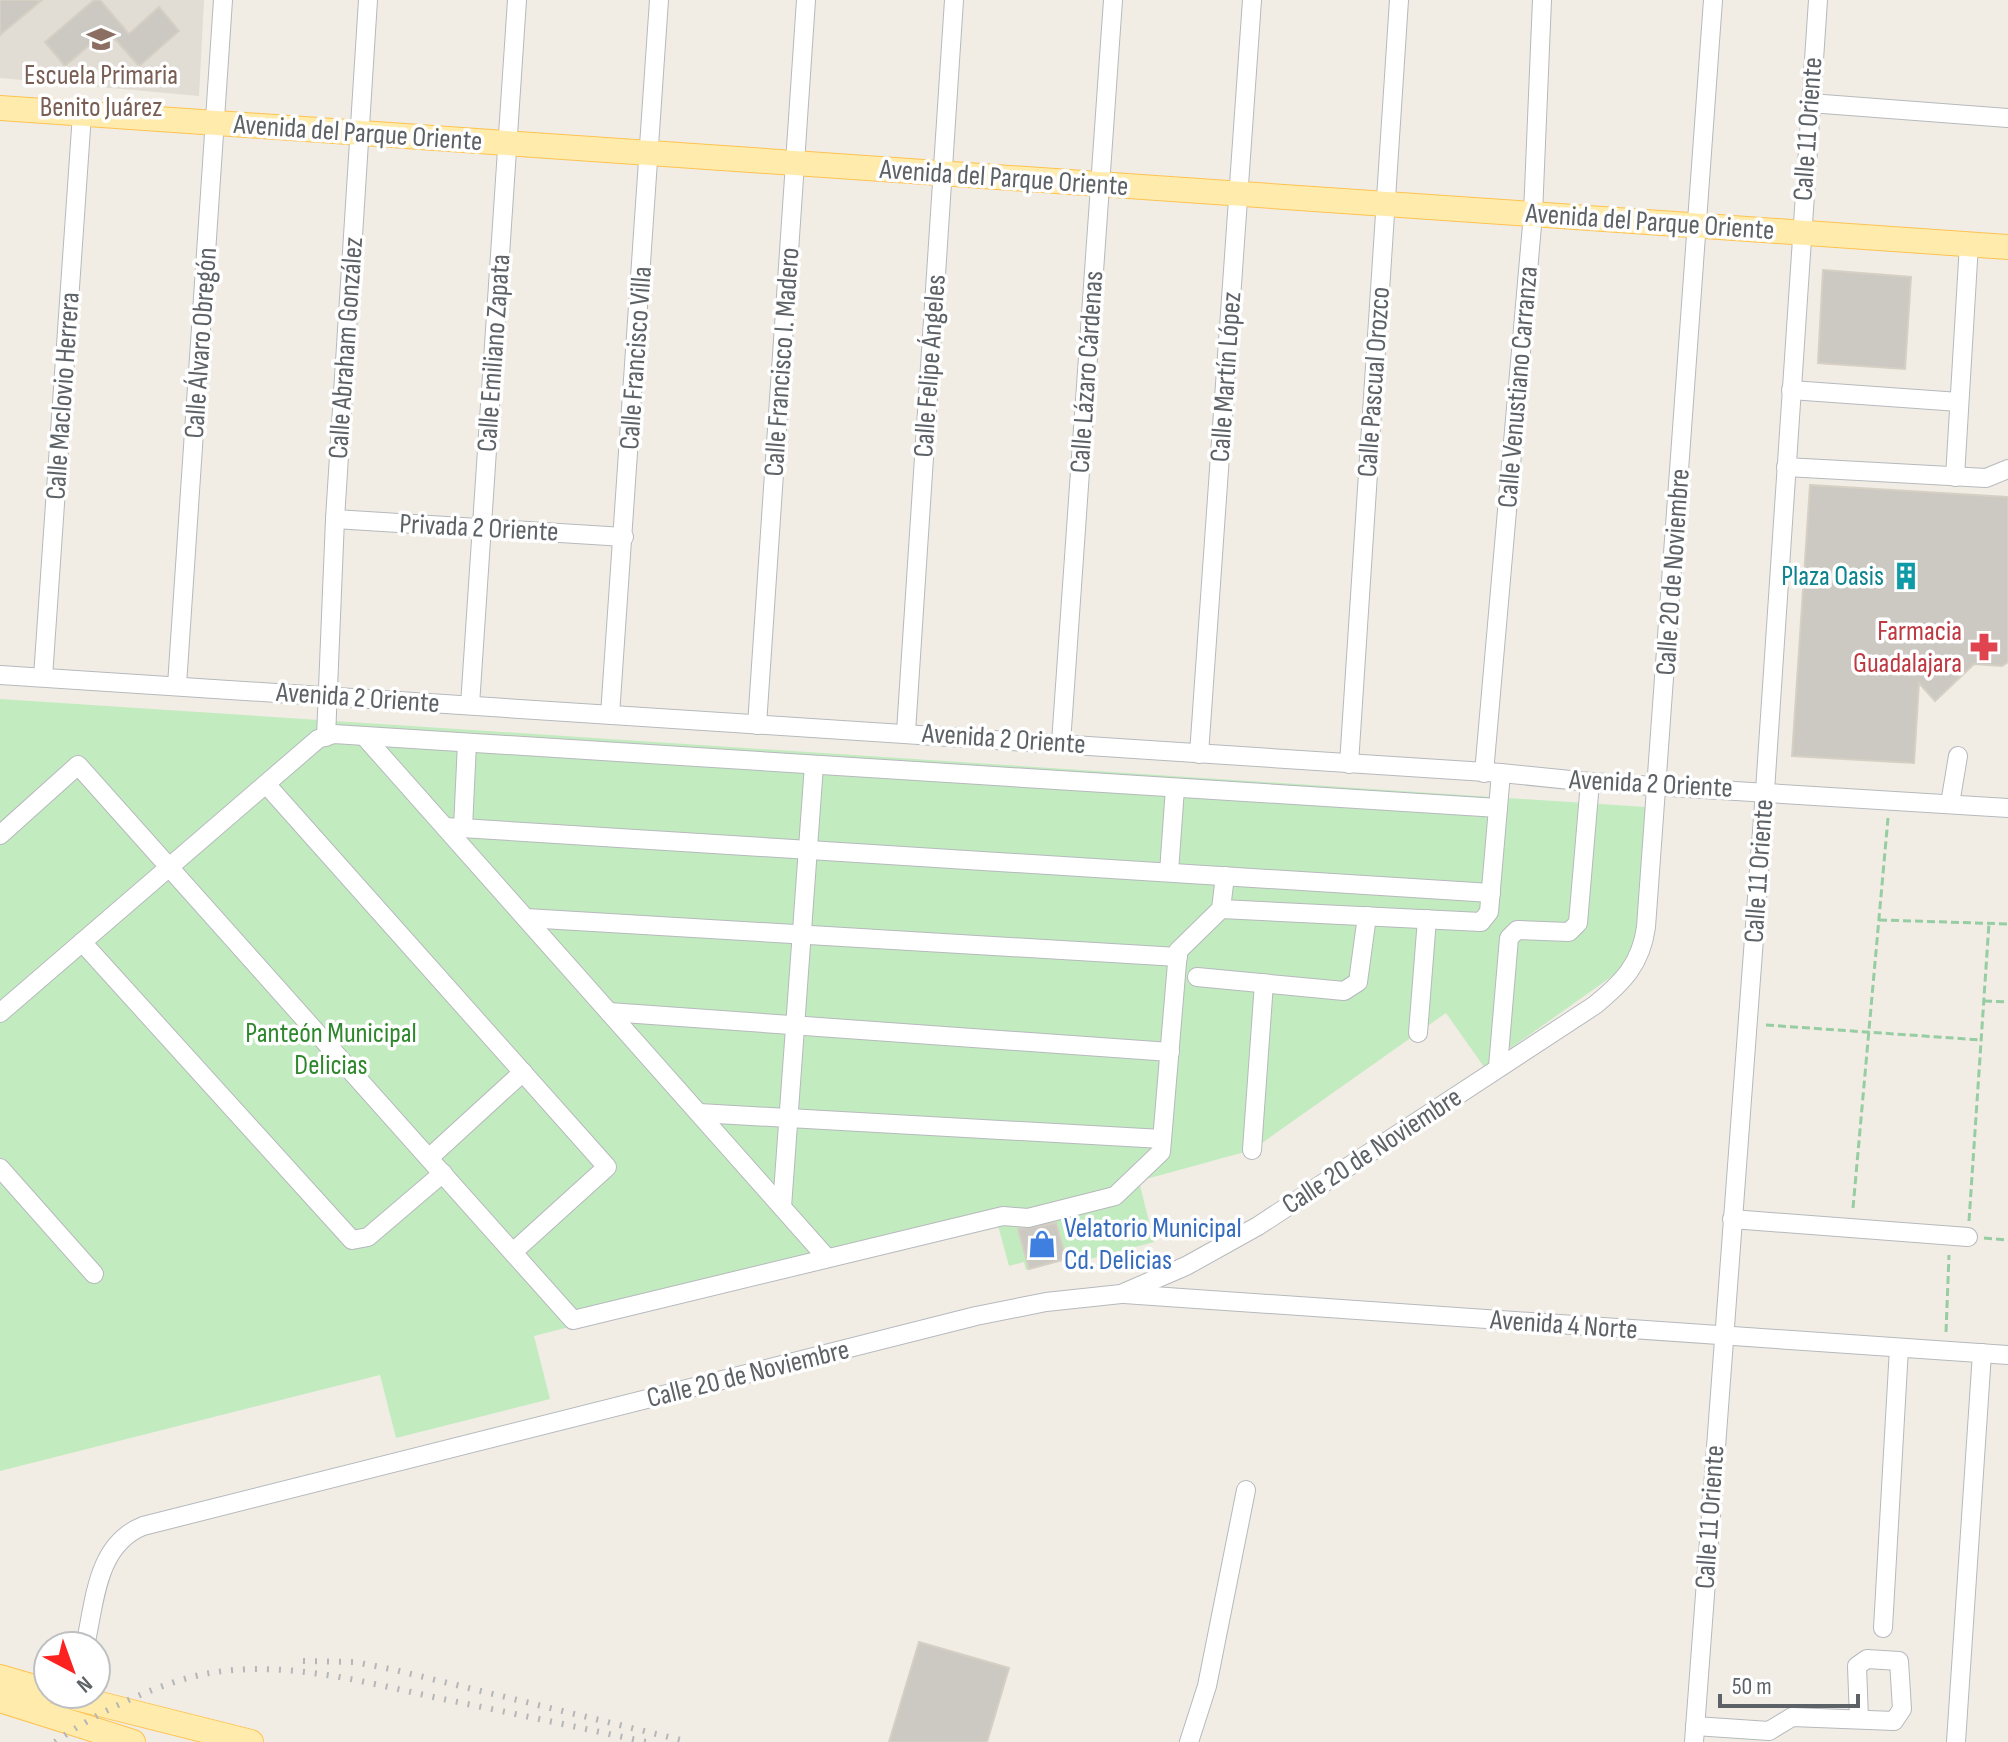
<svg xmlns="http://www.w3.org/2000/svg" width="2008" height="1742" font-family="'Sofia Sans Condensed',sans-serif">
<rect width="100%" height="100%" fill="#f1ede5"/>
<polygon fill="#e1dcd4" points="0,0 204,0 199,96 0,78"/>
<polygon fill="#c2ebbf" points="0,699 1646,807 1635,960 1484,1067 1446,1013 1252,1150 1139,1181 1154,1242 1067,1265 1065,1260 1026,1270 1024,1262 1009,1266 996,1218 534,1336 550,1399 396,1438 380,1375 0,1471"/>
<g fill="#ccc8c2" stroke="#d6cfc3" stroke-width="2">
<polygon points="0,0 42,0 0,35"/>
<polygon points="94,0 100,0 129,34 159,7 179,31 139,66 107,30 65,66 45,42"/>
<polygon points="1823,270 1911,277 1905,369 1818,363"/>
<polygon points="1810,485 2008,497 2008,662 2002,666 1974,664 1935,701 1919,683 1914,763 1792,756"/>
<polygon points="1056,1223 1066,1259 1029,1269 1018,1229"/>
<polygon points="919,1642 1009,1668 987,1742 889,1742"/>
</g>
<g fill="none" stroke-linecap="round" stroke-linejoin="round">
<defs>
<g id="minor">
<polyline points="1810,103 2008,118"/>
<polyline points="1791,390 1959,402"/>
<polyline points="1786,467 1986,478 2008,469"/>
<polyline points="1955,477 1969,244"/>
<polyline points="335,519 624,537"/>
<polyline points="0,675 1501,773 1590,782 2008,808"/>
<polyline points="43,677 82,114"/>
<polyline points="177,685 223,0"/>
<polyline points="470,705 517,0"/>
<polyline points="610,715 659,0"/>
<polyline points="757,725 806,0"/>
<polyline points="906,732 954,0"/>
<polyline points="364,736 827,1258"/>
<polyline points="326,737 335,519 368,0"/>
<polyline points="1061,743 1113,0"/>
<polyline points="1199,754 1252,0"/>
<polyline points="1349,764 1399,0"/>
<polyline points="1484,773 1533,214 1542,0"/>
<polyline points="266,784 607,1167 513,1252"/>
<polyline points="1950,804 1958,756"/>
<polyline points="445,827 1491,893"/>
<polyline points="463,828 467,743"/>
<polyline points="0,835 78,765 573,1320 1003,1216 1028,1218 1115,1196 1161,1152 1178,951 1221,909 1225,876"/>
<polyline points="1169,872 1175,788"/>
<polyline points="1221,909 1481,922 1489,912 1501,773"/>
<polyline points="526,918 1178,957"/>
<polyline points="82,942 352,1240 368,1237 443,1173"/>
<polyline points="1197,977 1344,991 1358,982 1367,916"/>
<polyline points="609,1012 1170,1052"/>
<polyline points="0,1013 318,739 334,734 1498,808"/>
<polyline points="1418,1033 1427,919"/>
<polyline points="1498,1067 1509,938 1517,930 1569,932 1578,923 1590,782"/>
<polyline points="699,1113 1162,1139"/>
<polyline points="1252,1150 1264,983"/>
<polyline points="429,1158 523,1072"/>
<polyline points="0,1168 94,1274"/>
<polyline points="782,1207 814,765"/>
<polyline points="1732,1219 1968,1237"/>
<polyline points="1124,1294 2008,1355"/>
<polyline points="1883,1628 1899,1348"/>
<path d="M85,1646c10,-44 11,-101 58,-120l833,-210 70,-14 75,-8 65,-28 72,-40 337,-221c28,-23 46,-41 51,-78l67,-927"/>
<polyline points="1695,1726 1769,1731 1792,1717 1894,1721 1902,1709 1899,1661 1867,1659 1857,1666 1859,1719"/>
<polyline points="1189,1742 1207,1686 1246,1490"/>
<polyline points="1694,1742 1765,791 1818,0"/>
<polyline points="1956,1742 1982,1353"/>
</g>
<g id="major">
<polyline points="0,108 2008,247"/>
<polyline points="0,1677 48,1691"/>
<polyline points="60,1694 251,1742"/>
<polyline points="0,1700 133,1742"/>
</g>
</defs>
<use href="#minor" stroke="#b6b9bd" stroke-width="20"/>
<use href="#major" stroke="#ffc250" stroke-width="26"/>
<g stroke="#97cda3" stroke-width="3" stroke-dasharray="8 4" stroke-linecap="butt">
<polyline points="1879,920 2008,924"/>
<polyline points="1984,1001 2008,1002"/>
<polyline points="1766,1025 1981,1040"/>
<polyline points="1853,1208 1888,818"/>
<polyline points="1969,1221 1989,923"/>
<polyline points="1984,1238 2008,1240"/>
<polyline points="1946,1332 1949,1255"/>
</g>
<use href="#minor" stroke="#fff" stroke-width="18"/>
<use href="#major" stroke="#ffecac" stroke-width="24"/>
<g stroke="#b5b6b7" stroke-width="6" stroke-dasharray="2 10" stroke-linecap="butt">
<polyline points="303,1661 355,1662 395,1670 689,1742"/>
<path d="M55,1742c40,-29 107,-61 155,-69 76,-13 154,9 228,25 69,14 139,29 208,44"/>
</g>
</g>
<defs>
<symbol id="school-bare" viewBox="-9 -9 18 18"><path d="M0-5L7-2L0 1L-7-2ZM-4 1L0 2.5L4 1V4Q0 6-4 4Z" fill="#8d6e63" stroke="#fff" stroke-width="2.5" paint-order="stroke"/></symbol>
<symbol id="building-bare" viewBox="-9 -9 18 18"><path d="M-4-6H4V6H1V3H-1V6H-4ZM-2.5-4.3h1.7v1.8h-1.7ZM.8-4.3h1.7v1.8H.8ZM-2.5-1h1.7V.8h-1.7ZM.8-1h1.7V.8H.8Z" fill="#0f9aa8" stroke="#fff" stroke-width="2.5" paint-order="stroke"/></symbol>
<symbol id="pharmacy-bare" viewBox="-9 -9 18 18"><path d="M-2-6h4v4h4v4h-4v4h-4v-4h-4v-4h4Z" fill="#e0444e" stroke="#fff" stroke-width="2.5" paint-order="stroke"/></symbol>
<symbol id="shop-bare" viewBox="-9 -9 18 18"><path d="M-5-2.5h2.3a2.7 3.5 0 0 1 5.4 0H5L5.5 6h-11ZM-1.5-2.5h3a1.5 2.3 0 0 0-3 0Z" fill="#3f7fe0" stroke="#fff" stroke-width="2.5" paint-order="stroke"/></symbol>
</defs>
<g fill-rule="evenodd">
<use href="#school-bare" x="81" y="19" width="40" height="40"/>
<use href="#building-bare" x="1886" y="556" width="40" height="40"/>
<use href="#pharmacy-bare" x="1964" y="627" width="40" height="40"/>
<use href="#shop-bare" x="1022" y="1224" width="40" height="40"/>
</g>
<g text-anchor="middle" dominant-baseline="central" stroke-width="7" stroke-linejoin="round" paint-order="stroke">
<g font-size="28" fill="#785e54" stroke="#fff">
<text x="101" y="75">Escuela Primaria<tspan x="101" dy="32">Benito Juárez</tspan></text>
</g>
<g font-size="28" fill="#5d6267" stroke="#fff">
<text transform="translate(1808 129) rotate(-86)">Calle 11 Oriente</text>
<text transform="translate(358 133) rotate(4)">Avenida del Parque Oriente</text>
<text transform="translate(1004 178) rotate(4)">Avenida del Parque Oriente</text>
<text transform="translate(1650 222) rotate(4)">Avenida del Parque Oriente</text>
<text transform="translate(201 343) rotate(-86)">Calle Álvaro Obregón</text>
<text transform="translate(346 348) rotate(-86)">Calle Abraham González</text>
<text transform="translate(494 353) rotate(-86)">Calle Emiliano Zapata</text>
<text transform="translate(636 358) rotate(-86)">Calle Francisco Villa</text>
<text transform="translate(782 362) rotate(-86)">Calle Francisco I. Madero</text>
<text transform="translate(930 366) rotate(-86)">Calle Felipe Ángeles</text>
<text transform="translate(1087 372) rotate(-86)">Calle Lázaro Cárdenas</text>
<text transform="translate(1226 377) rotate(-86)">Calle Martín López</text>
<text transform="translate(1374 382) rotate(-86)">Calle Pascual Orozco</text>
<text transform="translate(1518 387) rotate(-85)">Calle Venustiano Carranza</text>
<text transform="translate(63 396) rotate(-86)">Calle Maclovio Herrera</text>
<text transform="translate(479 528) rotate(3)">Privada 2 Oriente</text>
<text transform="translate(1673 572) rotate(-86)">Calle 20 de Noviembre</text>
<text transform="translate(358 698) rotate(4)">Avenida 2 Oriente</text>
<text transform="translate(1004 739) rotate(4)">Avenida 2 Oriente</text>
<text transform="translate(1651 784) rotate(3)">Avenida 2 Oriente</text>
<text transform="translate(1759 871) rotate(-86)">Calle 11 Oriente</text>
<text transform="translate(1372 1151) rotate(-33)">Calle 20 de Noviembre</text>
<text transform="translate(1564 1325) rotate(4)">Avenida 4 Norte</text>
<text transform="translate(748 1374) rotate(-14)">Calle 20 de Noviembre</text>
<text transform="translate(1710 1517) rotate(-86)">Calle 11 Oriente</text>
</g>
<g font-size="28" fill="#0d838f" stroke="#fff" text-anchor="end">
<text x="1884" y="576">Plaza Oasis</text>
</g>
<g font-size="28" fill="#be3a42" stroke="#fff" text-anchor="end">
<text x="1962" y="631">Farmacia<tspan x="1962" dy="32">Guadalajara</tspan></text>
</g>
<g font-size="28" fill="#2e872c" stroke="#fff">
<text x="331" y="1033">Panteón Municipal<tspan x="331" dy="32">Delicias</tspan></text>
</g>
<g font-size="28" fill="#366cbe" stroke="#fff" text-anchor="start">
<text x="1064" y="1228">Velatorio Municipal<tspan x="1064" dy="32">Cd. Delicias</tspan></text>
</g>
</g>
<g transform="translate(72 1670) rotate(139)"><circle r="38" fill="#ffffff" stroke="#bec0c2" stroke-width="2"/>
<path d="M0-6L14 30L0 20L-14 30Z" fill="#fc2220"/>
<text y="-12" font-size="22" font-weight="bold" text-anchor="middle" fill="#5d6267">N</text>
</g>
<path d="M1720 1694v12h138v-12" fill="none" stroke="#5d6267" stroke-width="4"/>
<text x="1732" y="1694" font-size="24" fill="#5d6267" stroke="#ffffff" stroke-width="6" paint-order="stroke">50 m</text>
</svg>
